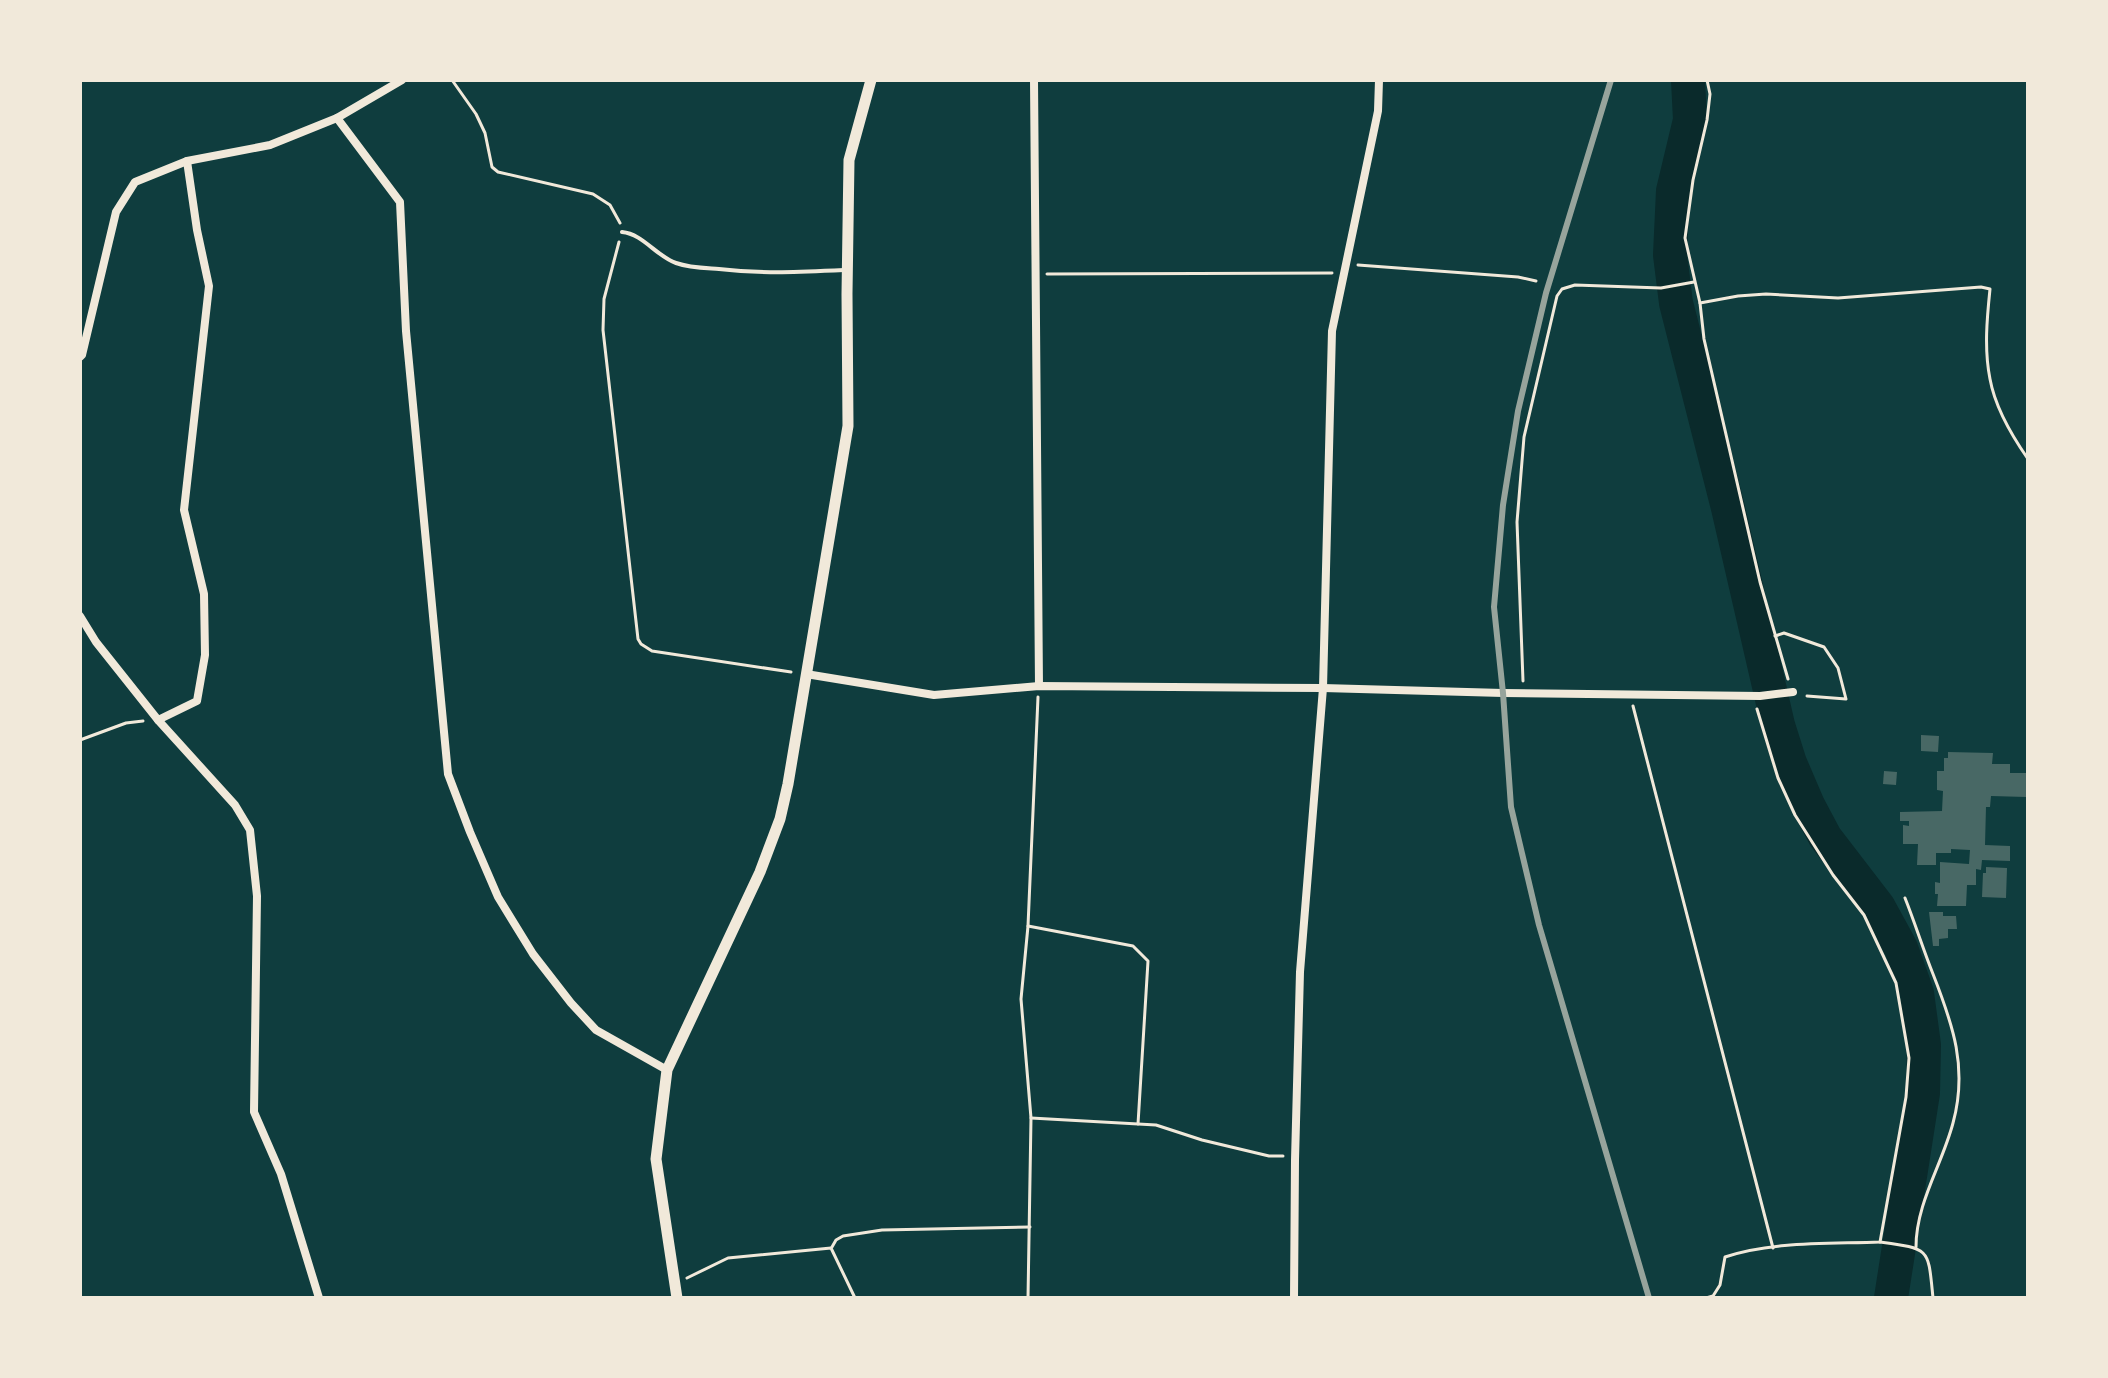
<svg xmlns="http://www.w3.org/2000/svg" width="2108" height="1378" font-family="'Exo 2',sans-serif">
<rect width="100%" height="100%" fill="#0f3d3e"/>
<g fill="none" stroke-linecap="round" stroke-linejoin="round">
<polyline stroke="#0a2a2b" stroke-width="34" points="1688,80 1690,120 1673,191 1670,255 1676,303 1728,508 1778,725 1790,763 1808,805 1825,837 1878,906 1901,948 1917,993 1924,1045 1923,1093 1891,1298"/>
</g>
<g fill="#486865">
<polygon points="1921,735 1939,736 1938,752 1921,751"/>
<polygon points="1948,752 1993,753 1992,764 2010,764 2010,773 2027,773 2026,797 1991,796 1990,807 1986,807 1985,845 2010,846 2010,861 1982,860 1981,870 1976,869 1976,885 1967,885 1966,906 1937,906 1938,894 1935,894 1935,882 1940,883 1940,862 1969,864 1970,850 1951,849 1951,853 1936,853 1936,865 1917,865 1918,844 1903,844 1903,825 1909,826 1909,821 1900,821 1900,812 1942,811 1943,791 1937,790 1937,771 1944,771 1944,758 1948,758"/>
<polygon points="1884,771 1897,772 1896,785 1883,784"/>
<polygon points="1986,867 2007,868 2006,898 1982,897 1983,873 1986,873"/>
<polygon points="1929,912 1943,912 1943,916 1956,916 1957,929 1948,929 1948,938 1939,939 1939,946 1933,946"/>
</g>
<g fill="none" stroke-linecap="round" stroke-linejoin="round">
<g stroke="#f1e9da" stroke-width="3">
<polyline points="452,80 476,114 485,133 492,167 498,172 593,194 610,205 620,223"/>
<polyline points="1707,80 1710,94 1707,120 1693,180 1685,238 1700,303 1704,339 1760,582 1788,679"/>
<polyline points="619,242 604,299 603,330 638,639 641,644 652,651 791,672"/>
<polyline points="1358,265 1518,277 1536,281"/>
<polyline points="1047,274 1332,273"/>
<path d="M1700,303l38,-7 28,-2 72,4 143,-11 9,2c-3,29 -6,60 0,90 5,28 22,57 38,80"/>
<polyline points="1775,636 1784,633 1824,647 1838,668 1846,699 1807,696"/>
<polyline points="1523,681 1517,522 1524,437 1557,296 1562,289 1575,285 1661,288 1694,282"/>
<polyline points="1633,706 1773,1248"/>
<polyline points="80,740 126,723 143,721"/>
<path d="M1905,898c10,25 18,51 28,76 20,51 35,94 20,149 -11,42 -37,80 -37,124"/>
<polyline points="1028,926 1133,946 1148,961 1138,1124"/>
<polyline points="1031,1118 1156,1125 1202,1140 1269,1156 1283,1156"/>
<path d="M1880,1242c51,7 48,6 53,56"/>
<polyline points="832,1247 836,1240 843,1236 882,1230 1030,1227"/>
<polyline points="687,1278 728,1258 831,1248 855,1298"/>
<polyline points="1028,1298 1031,1118 1021,999 1028,926 1038,697"/>
<path d="M1706,1298l7,-2 7,-11 5,-28c47,-16 106,-13 155,-15l26,-145 3,-39 -13,-75 -32,-68 -31,-40 -38,-60 -17,-37 -21,-69"/>
</g>
<path stroke="#f1e9da" stroke-width="4" d="M622,232c21,2 34,24 54,31 14,5 29,5 43,6 43,5 84,3 126,1"/>
<g stroke="#f1e9da" stroke-width="8">
<polyline points="1034,80 1039,686"/>
<polyline points="337,118 400,202 406,331 448,774 470,832 498,897 533,954 571,1003 596,1030 667,1070"/>
<polyline points="80,357 82,355 116,212 135,182 187,161 270,145 337,118 402,80"/>
<polyline points="80,616 96,642 158,720 235,805 250,830 257,896 254,1112 281,1174 319,1298"/>
<polyline points="806,674 934,695 1039,686 1323,688 1503,693 1760,696 1793,692"/>
<polyline points="158,720 197,701 205,655 204,594 184,510 209,286 197,230 187,161"/>
<polyline points="1294,1298 1295,1160 1300,972 1323,688 1332,331 1378,111 1379,80"/>
</g>
<polyline stroke="#f1e9da" stroke-width="11" points="677,1298 656,1159 667,1070 760,872 780,819 788,784 848,426 847,294 849,160 871,80"/>
<polyline stroke="#97a49c" stroke-width="6" points="1611,80 1546,293 1518,411 1503,505 1494,607 1503,693 1511,807 1539,925 1649,1298"/>
</g>
<rect width="2108" height="1378" fill="none" stroke="#f1e9da" stroke-width="164"/>
</svg>
